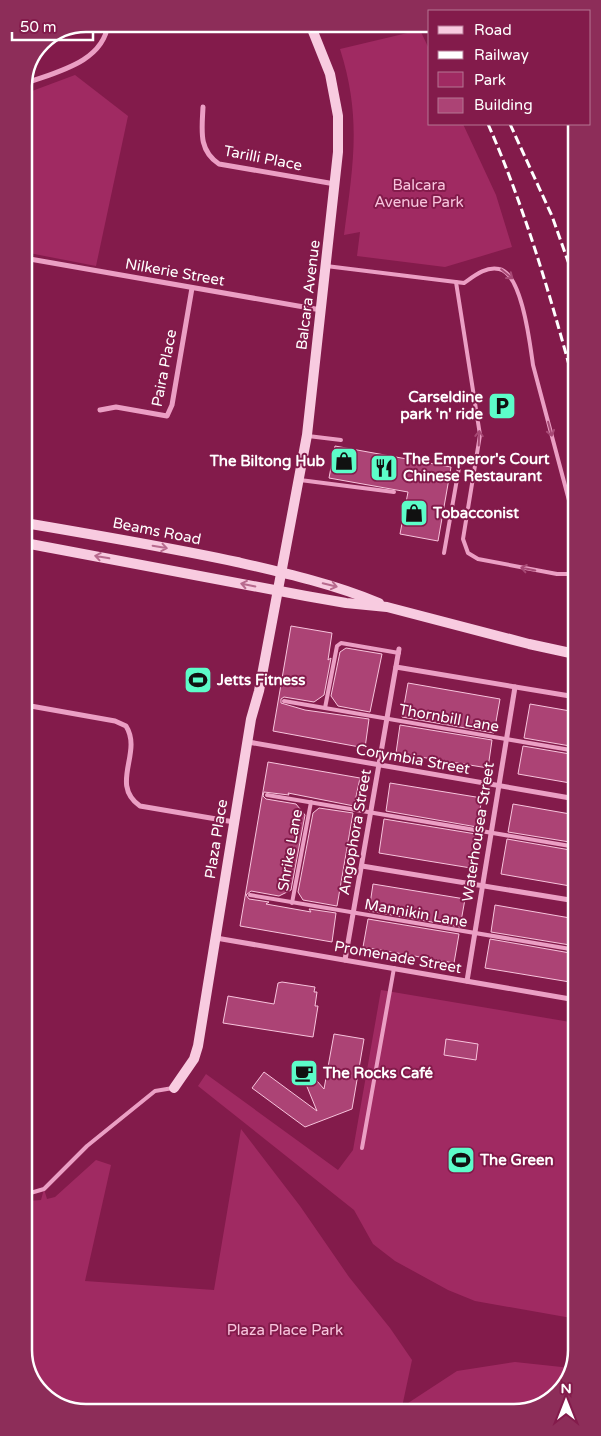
<svg xmlns="http://www.w3.org/2000/svg" width="601" height="1436" font-family="'Varela Round',sans-serif">
<rect width="100%" height="100%" fill="#831b4b"/>
<g fill="#a02a62">
<path d="M420,30l10,21v73h33l33,71 16,52 -67,20 -88,-11 3,-24 -16,3c9,-70 18,-117 -4,-186z"/>
<polygon points="75,75 128,116 96,266 24,252 24,94"/>
<polygon points="381,990 576,1023 577,1319 475,1301 448,1290 395,1261 373,1244 354,1210 198,1086 206,1074 338,1170 353,1150"/>
<polygon points="241,1129 300,1206 349,1277 390,1328 412,1360 402,1407 457,1371 515,1362 571,1368 565,1388 535,1409 82,1412 48,1399 27,1370 27,1201 41,1200 44,1189 47,1199 55,1197 96,1160 111,1165 85,1281 214,1290"/>
</g>
<g fill="#ac4375" stroke="#f8c4dd">
<polygon points="335,446 451,467 438,541 400,534 408,492 329,478"/>
<polygon points="291,626 332,633 328,660 331,658 324,695 314,702 284,697 281,699 281,703 305,710 369,719 365,748 273,731"/>
<polygon points="346,648 382,654 370,712 338,706 331,696 340,652"/>
<polygon points="408,683 500,699 494,733 402,717"/>
<polygon points="530,704 576,712 576,747 524,738"/>
<polygon points="400,725 492,740 488,768 396,753"/>
<polygon points="523,746 576,755 576,784 518,774"/>
<polygon points="268,762 360,778 354,806 288,793 289,795 264,792 263,796 266,799 296,804 305,815 291,890 279,896 251,891 246,895 249,899 269,902 266,904 311,912 309,909 336,913 332,942 240,926"/>
<polygon points="390,783 482,798 477,827 386,811"/>
<polygon points="513,804 576,815 576,843 508,832"/>
<polygon points="319,808 353,813 337,906 303,900 298,892 313,813"/>
<polygon points="384,819 476,834 471,868 379,853"/>
<polygon points="507,839 576,851 576,887 501,874"/>
<polygon points="373,884 465,899 460,927 369,911"/>
<polygon points="495,905 576,919 576,946 491,932"/>
<polygon points="368,919 459,934 454,963 363,947"/>
<polygon points="490,939 576,954 576,983 485,968"/>
<polygon points="282,982 315,987 314,992 317,992 315,1006 318,1006 313,1037 223,1023 228,996 274,1004 278,983"/>
<polygon points="334,1034 364,1039 352,1109 305,1127 252,1088 264,1072 317,1111 303,1077 310,1073 324,1089"/>
<polygon points="446,1039 478,1044 476,1060 444,1055"/>
</g>
<g fill="none" stroke-linecap="round" stroke-linejoin="round">
<g stroke="#eb9fc4" stroke-width="4">
<path d="M326,266l138,17c10,-7 22,-17 35,-14 23,4 31,75 34,96l42,158"/>
<polyline points="456,282 480,435 463,539 468,553 478,559 557,574 569,574 575,570"/>
<polyline points="308,436 341,440"/>
<polyline points="444,458 460,462 444,553"/>
<polyline points="300,480 394,492"/>
<polyline points="284,701 576,751"/>
<polyline points="325,708 337,646 341,643 399,653"/>
<polyline points="267,795 576,847"/>
<polyline points="250,895 576,950"/>
<polyline points="292,903 311,802"/>
<polyline points="362,1148 394,968"/>
<polyline points="27,1194 44,1189 87,1146 155,1091 173,1088"/>
</g>
<g stroke="#eb9fc4" stroke-width="5">
<path d="M24,84c31,-12 79,-21 84,-60"/>
<path d="M203,107c-1,23 -5,43 16,57l116,20"/>
<polyline points="24,258 321,310"/>
<polyline points="100,410 116,407 167,416 172,405 192,288"/>
<polyline points="396,667 576,697"/>
<path d="M25,705l90,16 11,5c17,27 -17,58 14,80l94,16"/>
<polyline points="248,742 576,799"/>
<polyline points="362,866 576,901"/>
<polyline points="216,938 576,1000"/>
<polyline points="345,960 399,649"/>
<polyline points="467,981 515,687"/>
</g>
<g stroke="#f8cbe0" stroke-width="10">
<path d="M25,523c71,12 142,24 212,39 48,11 97,22 142,41"/>
<polyline points="25,543 306,596 346,603 387,607 529,644 575,654"/>
<polyline points="174,1088 194,1059 198,1046 251,719 259,691 307,435 338,152 338,116 330,74 310,24"/>
</g>
<g stroke="#fff" stroke-width="3" stroke-dasharray="9 4" stroke-linecap="butt">
<path d="M488,124c37,84 63,174 87,263"/>
<polyline points="510,124 552,216 575,281"/>
</g>
</g>
<defs><path id="oneway-shaft" d="M-6 0H5M1.5-3L5.5 0L1.5 3" fill="none" stroke-width="1.6" stroke-linecap="round" stroke-linejoin="round" transform="scale(1.25)"/></defs>
<g stroke="#a74975">
<use href="#oneway-shaft" transform="translate(507 274) rotate(39)"/>
<use href="#oneway-shaft" transform="translate(550 429) rotate(75)"/>
<use href="#oneway-shaft" transform="translate(479 438) rotate(-88)"/>
<use href="#oneway-shaft" transform="translate(528 569) rotate(-169)"/>
</g>
<g stroke="#b86a8e">
<use href="#oneway-shaft" transform="translate(160 547) rotate(10)"/>
<use href="#oneway-shaft" transform="translate(102 557) rotate(-170)"/>
<use href="#oneway-shaft" transform="translate(248 585) rotate(-168)"/>
<use href="#oneway-shaft" transform="translate(330 585) rotate(14)"/>
</g>
<defs>
<symbol id="parking-square" viewBox="-11 -11 22 22"><rect x="-9" y="-9" width="18" height="18" rx="4" fill="#5cfdc9" stroke="#831b4b"/><path d="M-3.5-5.5H1a3.5 3.5 0 0 1 0 7H-1V5.5H-3.5ZM-1-3.4V-.6H.8a1.4 1.4 0 0 0 0-2.8Z" fill="#111"/></symbol>
<symbol id="shop-square" viewBox="-11 -11 22 22"><rect x="-9" y="-9" width="18" height="18" rx="4" fill="#5cfdc9" stroke="#831b4b"/><path d="M-5-2.5h2.3a2.7 3.5 0 0 1 5.4 0H5L5.5 6h-11ZM-1.5-2.5h3a1.5 2.3 0 0 0-3 0Z" fill="#111"/></symbol>
<symbol id="restaurant-square" viewBox="-11 -11 22 22"><rect x="-9" y="-9" width="18" height="18" rx="4" fill="#5cfdc9" stroke="#831b4b"/><path d="M-5-6h1v4h1v-4h1v4h1v-4h1v5L-1.5 .5V6h-2V.5L-5-1ZM5-6V6H3V1.5H1.5Q1.5-4 5-6Z" fill="#111"/></symbol>
<symbol id="stadium-square" viewBox="-11 -11 22 22"><rect x="-9" y="-9" width="18" height="18" rx="4" fill="#5cfdc9" stroke="#831b4b"/><path d="M0-5a6.5 5 0 1 0 0 10a6.5 5 0 1 0 0-10ZM-3.5-1.8h7v3.6h-7Z" fill="#111"/></symbol>
<symbol id="cafe-square" viewBox="-11 -11 22 22"><rect x="-9" y="-9" width="18" height="18" rx="4" fill="#5cfdc9" stroke="#831b4b"/><path d="M-5.5-4.5H6V0H3Q3 3.5 0 3.5H-2.5Q-5.5 3.5-5.5 0ZM3-3.2v2h1.7v-2ZM-6 4.5H4V6H-6Z" fill="#111"/></symbol>
</defs>
<g fill-rule="evenodd">
<use href="#parking-square" x="486" y="390" width="32" height="32"/>
<use href="#shop-square" x="328" y="445" width="32" height="32"/>
<use href="#restaurant-square" x="368" y="452" width="32" height="32"/>
<use href="#shop-square" x="398" y="497" width="32" height="32"/>
<use href="#stadium-square" x="182" y="664" width="32" height="32"/>
<use href="#cafe-square" x="288" y="1057" width="32" height="32"/>
<use href="#stadium-square" x="445" y="1144" width="32" height="32"/>
</g>
<g text-anchor="middle" dominant-baseline="central" stroke-width="4" stroke-linejoin="round" paint-order="stroke">
<g font-size="15" fill="#fff" stroke="#831b4b">
<text transform="translate(263 158) rotate(11)">Tarilli Place</text>
<text transform="translate(175 272) rotate(10)">Nilkerie Street</text>
<text transform="translate(308 295) rotate(-83)">Balcara Avenue</text>
<text transform="translate(164 368) rotate(-79)">Paira Place</text>
<text transform="translate(157 531) rotate(11)">Beams Road</text>
<text transform="translate(449 718) rotate(10)">Thornbill Lane</text>
<text transform="translate(413 759) rotate(10)">Corymbia Street</text>
<text transform="translate(355 832) rotate(-80)">Angophora Street</text>
<text transform="translate(478 832) rotate(-81)">Waterhousea Street</text>
<text transform="translate(216 839) rotate(-81)">Plaza Place</text>
<text transform="translate(290 850) rotate(-80)">Shrike Lane</text>
<text transform="translate(416 913) rotate(10)">Mannikin Lane</text>
<text transform="translate(398 957) rotate(10)">Promenade Street</text>
</g>
<g font-size="15" fill="#f8c4dd" stroke="#831b4b">
<text x="419" y="185">Balcara<tspan x="419" dy="17">Avenue Park</tspan></text>
<text x="285" y="1330">Plaza Place Park</text>
</g>
<g font-size="15" font-weight="bold" fill="#fff" stroke="#831b4b" text-anchor="start">
<text x="483" y="397" text-anchor="end">Carseldine<tspan x="483" dy="17">park 'n' ride</tspan></text>
<text x="403" y="459">The Emperor's Court<tspan x="403" dy="17">Chinese Restaurant</tspan></text>
<text x="325" y="461" text-anchor="end">The Biltong Hub</text>
<text x="433" y="513">Tobacconist</text>
<text x="217" y="680">Jetts Fitness</text>
<text x="323" y="1073">The Rocks Café</text>
<text x="480" y="1160">The Green</text>
</g>
</g>
<path d="M0 0H601V1436H0ZM86 32H514A54 54 0 0 1 568 86V1350A54 54 0 0 1 514 1404H86A54 54 0 0 1 32 1350V86A54 54 0 0 1 86 32Z" fill="#8d2d59" fill-rule="evenodd"/>
<path fill="none" stroke="#fff" stroke-width="2.5" d="M86 32H514A54 54 0 0 1 568 86V1350A54 54 0 0 1 514 1404H86A54 54 0 0 1 32 1350V86A54 54 0 0 1 86 32Z"/>
<rect x="428" y="10" width="162" height="115" fill="#831b4b" stroke="#b57693"/>
<rect x="438" y="26" width="25" height="8" fill="#f8cbe0" stroke="#b57693"/>
<text x="474" y="35" font-size="15" fill="#ffffff">Road</text>
<rect x="438" y="51" width="25" height="8" fill="#ffffff" stroke="#b57693"/>
<text x="474" y="60" font-size="15" fill="#ffffff">Railway</text>
<rect x="438" y="72" width="25" height="15" fill="#a02a62" stroke="#b57693"/>
<text x="474" y="85" font-size="15" fill="#ffffff">Park</text>
<rect x="438" y="98" width="25" height="15" fill="#ac4375" stroke="#b57693"/>
<text x="474" y="110" font-size="15" fill="#ffffff">Building</text>
<g transform="translate(566 1401)" stroke="#831b4b" stroke-width="4" paint-order="stroke">
<path d="M0-4L9 19L0 12L-9 19Z" fill="#ffffff"/>
<text y="-8" font-size="14" font-weight="bold" text-anchor="middle" fill="#ffffff">N</text>
</g>
<path d="M12 32v8h81v-8" fill="none" stroke="#ffffff" stroke-width="2.5"/>
<text x="20" y="32" font-size="15" fill="#ffffff" stroke="#831b4b" stroke-width="4" paint-order="stroke">50 m</text>
</svg>
